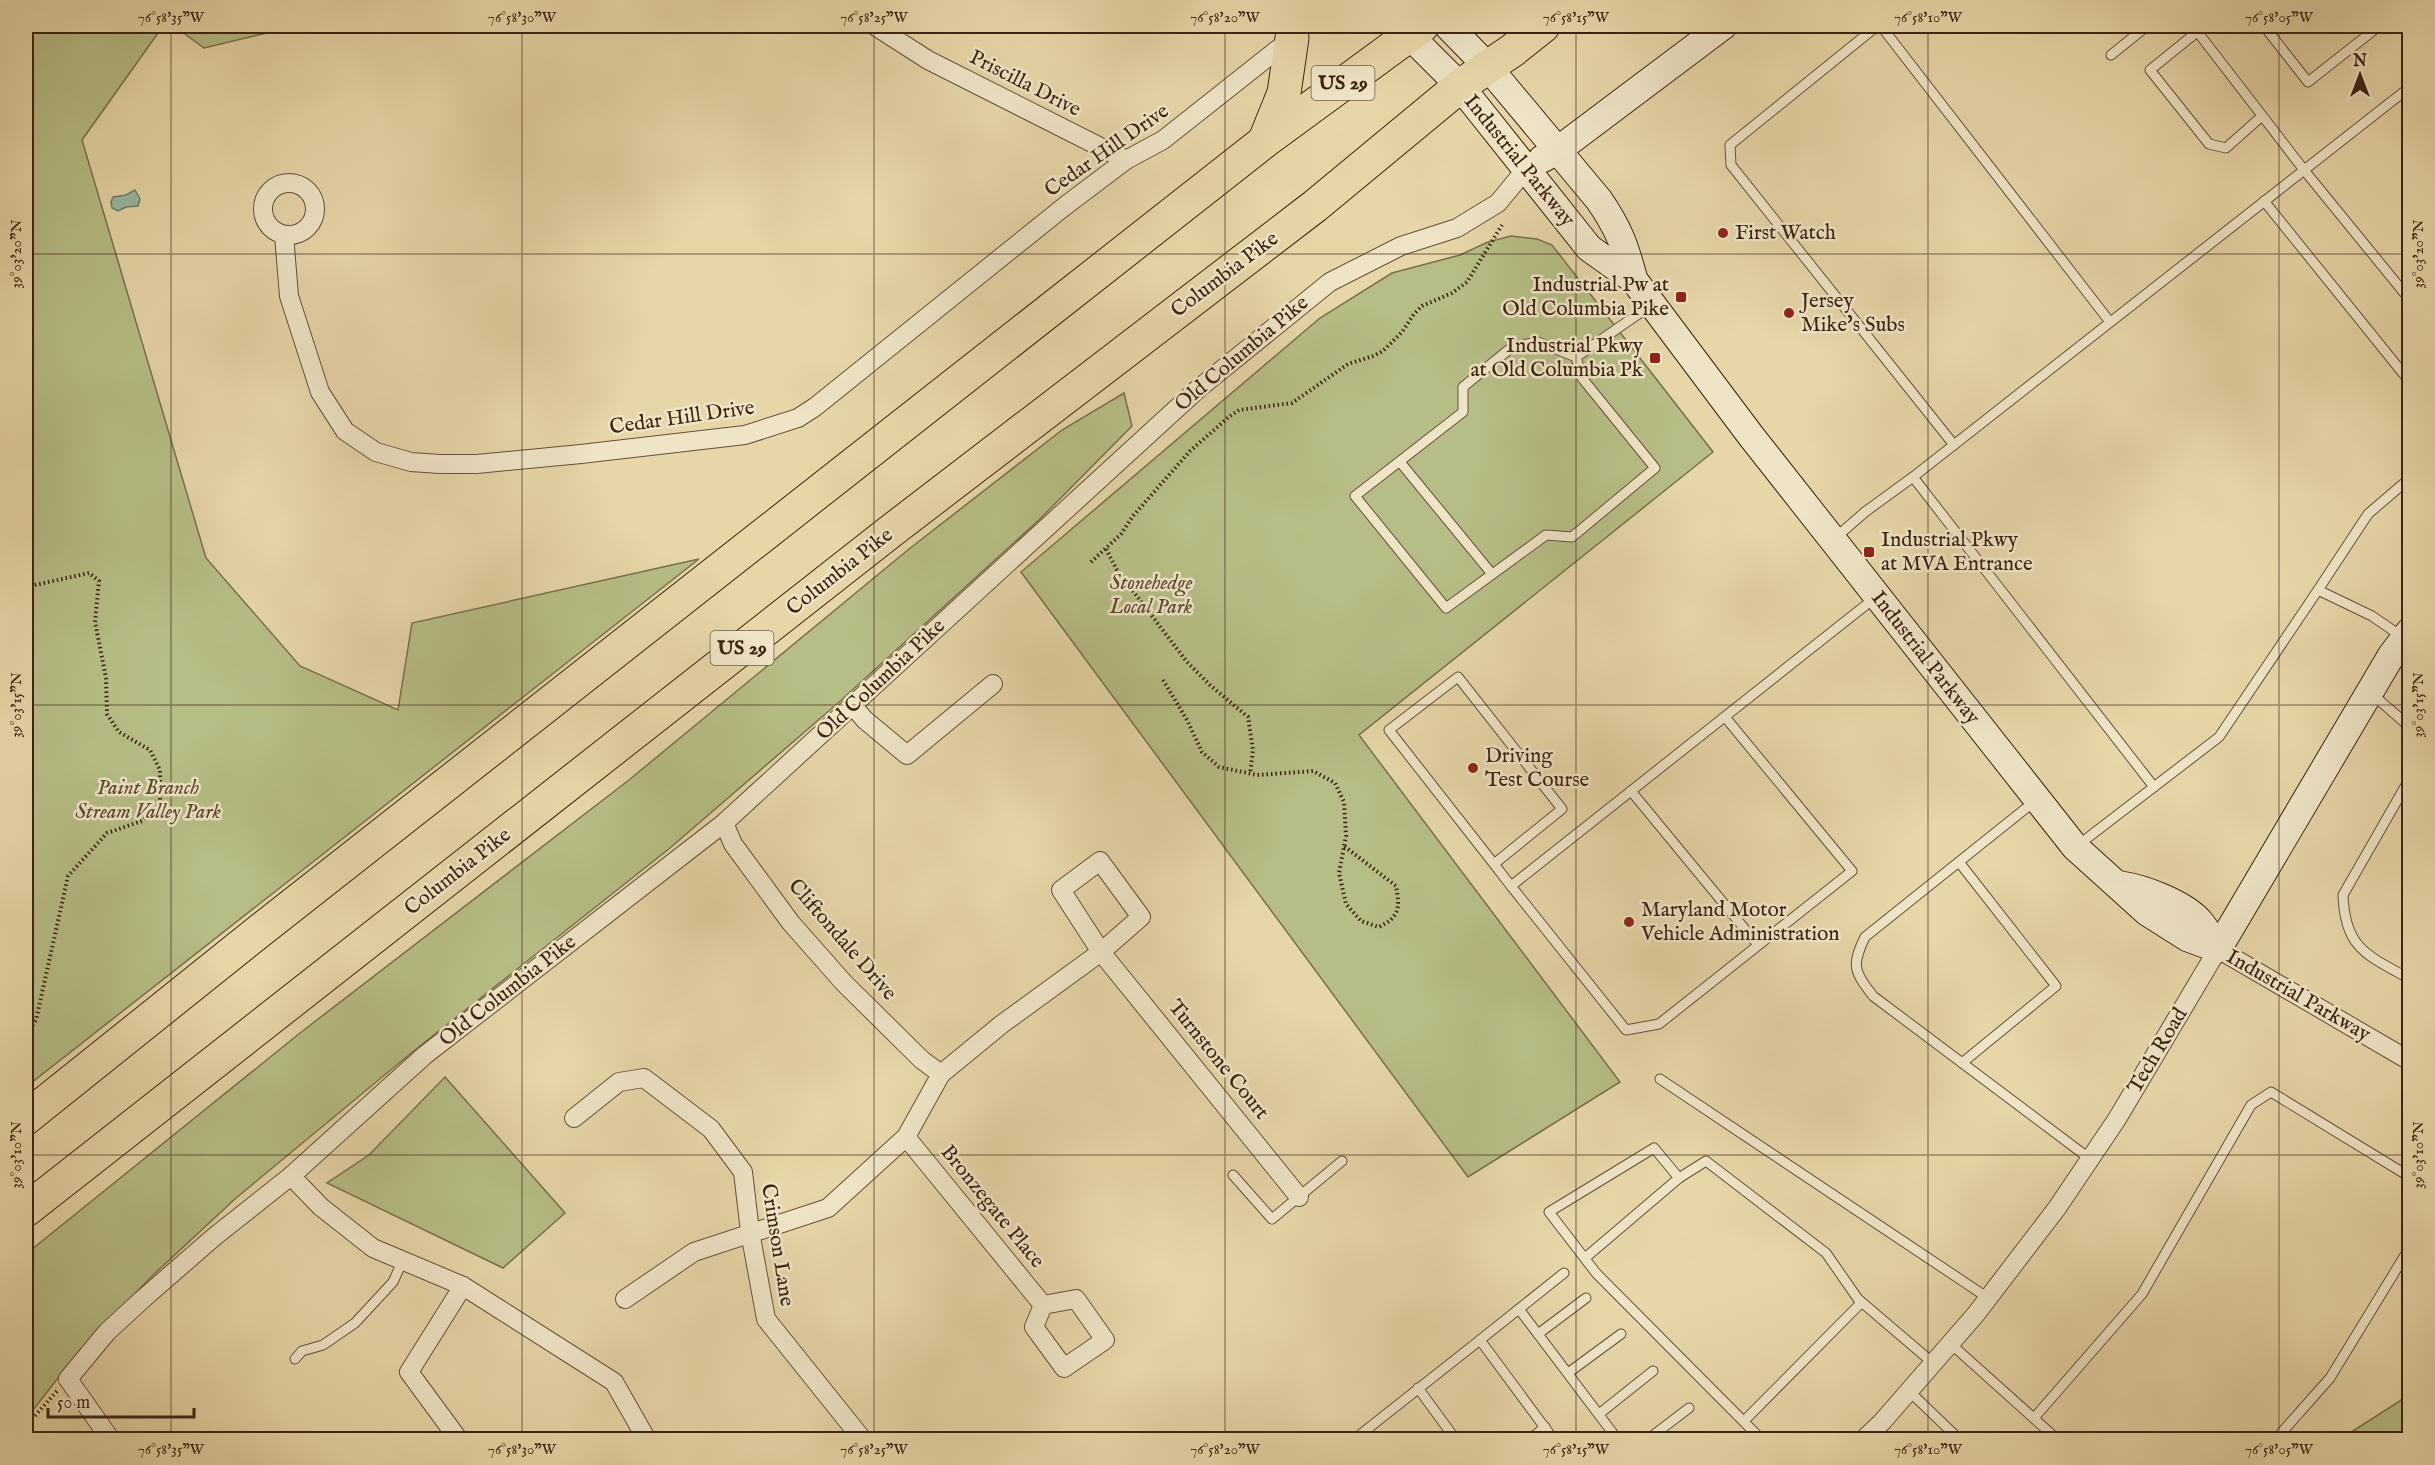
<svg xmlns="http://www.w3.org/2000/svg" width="2435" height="1465" font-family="'IM FELL English',serif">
<rect width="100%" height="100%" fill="#e6d6a8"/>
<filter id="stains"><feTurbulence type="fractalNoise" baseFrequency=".00333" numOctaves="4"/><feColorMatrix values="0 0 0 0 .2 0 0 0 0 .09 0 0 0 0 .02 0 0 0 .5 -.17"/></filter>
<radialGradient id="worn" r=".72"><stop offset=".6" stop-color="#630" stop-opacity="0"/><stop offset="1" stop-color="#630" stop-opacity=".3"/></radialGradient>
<g fill="#b7bd86" stroke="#79704c" stroke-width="1.5">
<polygon points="26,26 163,26 82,140 206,558 300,666 398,710 412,623 699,559 26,1087"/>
<polygon points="174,26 296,26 204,48"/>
<polygon points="1511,236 1537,239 1552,245 1713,452 1359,735 1620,1082 1468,1177 1021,572 1320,318 1392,273 1460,255 1488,242"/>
<polygon points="1124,393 1132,426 1040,519 837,704 670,848 410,1054 236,1198 150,1278 76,1355 26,1419 26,1254 300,1033 629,780 909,549 1062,430"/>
<polygon points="445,1077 565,1213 503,1268 327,1183 369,1155"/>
<polygon points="2409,1395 2409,1439 2340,1439 2342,1438"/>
</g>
<polygon fill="#97b9a4" stroke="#727d69" stroke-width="1.5" points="135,190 140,199 138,206 126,207 118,211 112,208 111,202 113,197 126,195"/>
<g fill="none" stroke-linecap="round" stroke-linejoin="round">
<defs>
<g id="lane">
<polyline points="1877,26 1730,145 1731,165 1954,445"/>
<polyline points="1881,26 2110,322"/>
<polyline points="2193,26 2304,170 2410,300"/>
<polyline points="2264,26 2308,82 2379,26"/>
<polyline points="2197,32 2150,70 2209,144 2226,148 2262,116"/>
<polyline points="2111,55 2147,26"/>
<polyline points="2264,201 2410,382"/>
<polyline points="1576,357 1582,378 1655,468 1572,537 1546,535 1446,608 1355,496 1463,412 1463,387 1512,347 1538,342 1576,357 1650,306"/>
<polyline points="1400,462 1492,574"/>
<polyline points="1913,477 2154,787"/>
<polyline points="1834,539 1865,512 1913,477 2410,87"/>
<polyline points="2318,590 2368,514 2410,478"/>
<polyline points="2372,694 2410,727"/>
<polyline points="1725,717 1852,871 1659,1024 1626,1030 1511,886 1876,597"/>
<path d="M2410,778l-67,117c2,54 24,60 67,84"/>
<polyline points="1631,791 1758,945"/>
<path d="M2035,801l-170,136c-14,29 -11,34 8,59l217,163"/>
<polyline points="2077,846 2219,737 2318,590 2372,616 2404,638"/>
<polyline points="1959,862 2056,986 1962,1063"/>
<polyline points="1494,864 1562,809 1458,677 1389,730 1494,864 1511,886"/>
<polyline points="1660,1079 1988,1298"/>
<polyline points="1233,1175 1272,1219 1342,1161"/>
<polyline points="1679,1178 1706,1161 1826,1253 1858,1299 1933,1363"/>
<polyline points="1585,1258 1679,1178 1654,1148 1549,1212 1596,1273 1762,1440"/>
<polyline points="1519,1309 1618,1440"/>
<polyline points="1538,1334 1586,1298"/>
<polyline points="1951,1344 2058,1440"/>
<polyline points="295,1359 302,1351 323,1345 355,1323 393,1282 403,1260"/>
<polyline points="1568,1373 1621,1334"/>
<polyline points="1418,1388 1456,1440"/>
<polyline points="1909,1391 1960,1440"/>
<polyline points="1599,1414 1653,1371"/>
<polyline points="2034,1418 2142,1294 2251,1105 2271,1092 2410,1177"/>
<polyline points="1744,1421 1861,1303"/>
<polyline points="1357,1440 1356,1438 1480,1340"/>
<polyline points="1529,1440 1545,1427"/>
<polyline points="1554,1440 1480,1340 1564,1273"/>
<polyline points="1647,1440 1689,1408"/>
<polyline points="2275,1440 2330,1378 2410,1247"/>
</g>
<g id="street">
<polyline points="875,26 928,60 1126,160"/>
<circle cx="289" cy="209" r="26"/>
<polyline points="284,235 289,296 320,392 345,431 376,452 411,462 440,464 477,464 581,454 745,435 798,418 815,407 1065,206 1126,160 1163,140 1292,38"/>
<polyline points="853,706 865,720 907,755 993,684"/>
<polyline points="724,823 733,844 791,923 844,983 922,1060 941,1074"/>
<polyline points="574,1118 619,1082 644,1078 711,1129 743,1172 750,1232 766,1319 863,1440"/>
<polyline points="906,1137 1043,1305 1076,1299 1105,1340 1064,1368 1034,1327 1043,1305"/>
<polyline points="291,1176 321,1207 373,1248 463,1286 614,1382 647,1440"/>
<polyline points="625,1299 694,1252 828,1208 906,1137 941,1074 1002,1024 1101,952 1141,917 1100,861 1061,890 1101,952 1299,1197"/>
<polyline points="111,1440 68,1379 107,1332 144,1298 214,1237 291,1176 425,1055 724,823 1198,389 1330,282 1401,246 1457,228 1498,203 1526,169"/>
<polyline points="459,1440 409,1372 463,1286"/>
<polyline points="1863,1440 1882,1422 1976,1314 2057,1208 2117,1119 2218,949 2410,1061"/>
</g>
<g id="secondary">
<path d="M1448,26l40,41 111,133c20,29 26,46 35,80"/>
<polyline points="1409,35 1460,86 1589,248 1634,280 1751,436 2075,847 2147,912 2188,938 2218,949"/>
<polyline points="1542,159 1558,150 1723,26"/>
<path d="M2121,885c22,3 64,19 79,37 7,8 12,18 18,27"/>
<polyline points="2218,949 2391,656 2410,631"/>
</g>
<g id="highway">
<polyline points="1265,140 1284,93 1292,38"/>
<polyline points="26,1118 262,929 1265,141 1422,26"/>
<polyline points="26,1210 891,531 1315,206 1460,86 1513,50 1543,26"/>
</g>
</defs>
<use href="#lane" stroke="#665037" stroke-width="11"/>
<use href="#street" stroke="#665037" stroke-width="20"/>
<use href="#secondary" stroke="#3b2311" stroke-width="29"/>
<use href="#highway" stroke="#3b2311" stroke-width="35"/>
<g stroke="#3b2311" stroke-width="4" stroke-dasharray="1.5 3" stroke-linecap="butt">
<polyline points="1486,26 1490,32"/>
<polyline points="1106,549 1117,570 1187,662 1210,685 1248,717 1253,750 1250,774"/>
<polyline points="1091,562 1121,534 1133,516 1190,451 1230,416 1239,410 1292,403 1348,364 1373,356 1383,351 1402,332 1414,314 1422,306 1452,293 1467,282 1502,225"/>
<polyline points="26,587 89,573 99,581 95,622 106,678 107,714 119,732 150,750 160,770 160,806 142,821 107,833 68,876 36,1020 26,1035"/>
<path d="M1163,680l24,40 15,32 17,15 38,8 56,-4 22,12 9,19 2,34 -7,37 7,31 15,17 18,6c21,-10 21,-20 17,-41l-52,-40"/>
<polyline points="26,1426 57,1391"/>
</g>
<use href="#lane" stroke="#efe4c6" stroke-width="9"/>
<use href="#street" stroke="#efe4c6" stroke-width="18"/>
<use href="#secondary" stroke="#efe4c6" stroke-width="27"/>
<use href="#highway" stroke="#e6d6a8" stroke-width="33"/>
</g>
<path fill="none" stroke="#3b2311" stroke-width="1.5" stroke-opacity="0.45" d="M171,26v1414M522,26v1414M874,26v1414M1225,26v1414M1576,26v1414M1928,26v1414M2279,26v1414M26,254h2384M26,705h2384M26,1155h2384"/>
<g fill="#8f2418" stroke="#efe4c6" stroke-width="2">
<circle cx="1723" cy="233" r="6"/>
<rect x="1675" y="291" width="12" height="12" rx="3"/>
<circle cx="1789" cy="313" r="6"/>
<rect x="1649" y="352" width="12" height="12" rx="3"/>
<rect x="1863" y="546" width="12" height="12" rx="3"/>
<circle cx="1473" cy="768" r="6"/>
<circle cx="1629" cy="922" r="6"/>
</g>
<g text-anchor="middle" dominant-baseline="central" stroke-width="5" stroke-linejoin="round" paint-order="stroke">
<g fill="#efe4c6" stroke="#715d47" stroke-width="1.5">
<rect x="1311.5" y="66" width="63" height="34" rx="4.5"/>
<rect x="710.5" y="631" width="63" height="34" rx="4.5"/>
</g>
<g font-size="20" font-weight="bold" fill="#3b2311">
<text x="1343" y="83">US 29</text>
<text x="742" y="648">US 29</text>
</g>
<g font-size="21" fill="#3b2311" stroke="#efe4c6">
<text transform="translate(1025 84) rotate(27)">Priscilla Drive</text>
<text transform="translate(1107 151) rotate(-35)">Cedar Hill Drive</text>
<text transform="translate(1519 161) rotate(51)">Industrial Parkway</text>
<text transform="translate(1225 275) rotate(-37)">Columbia Pike</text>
<text transform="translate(1242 354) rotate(-40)">Old Columbia Pike</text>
<text transform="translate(682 418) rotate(-8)">Cedar Hill Drive</text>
<text transform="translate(840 572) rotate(-38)">Columbia Pike</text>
<text transform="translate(1925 658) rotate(52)">Industrial Parkway</text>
<text transform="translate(881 680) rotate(-43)">Old Columbia Pike</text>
<text transform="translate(458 872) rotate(-38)">Columbia Pike</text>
<text transform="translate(842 940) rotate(49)">Cliftondale Drive</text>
<text transform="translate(508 991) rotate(-38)">Old Columbia Pike</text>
<text transform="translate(2298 996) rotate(30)">Industrial Parkway</text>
<text transform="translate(2158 1051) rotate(-59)">Tech Road</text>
<text transform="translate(1218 1060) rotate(51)">Turnstone Court</text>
<text transform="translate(992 1207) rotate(51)">Bronzegate Place</text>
<text transform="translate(777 1245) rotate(81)">Crimson Lane</text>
</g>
<g font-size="21" fill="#3b2311" stroke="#efe4c6" text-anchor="start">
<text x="1735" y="233">First Watch</text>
<text x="1669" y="285" text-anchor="end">Industrial Pw at<tspan x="1669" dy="24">Old Columbia Pike</tspan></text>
<text x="1801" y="301">Jersey<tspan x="1801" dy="24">Mike's Subs</tspan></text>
<text x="1643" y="346" text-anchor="end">Industrial Pkwy<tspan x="1643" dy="24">at Old Columbia Pk</tspan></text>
<text x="1881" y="540">Industrial Pkwy<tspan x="1881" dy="24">at MVA Entrance</tspan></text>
<text x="1485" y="756">Driving<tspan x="1485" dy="24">Test Course</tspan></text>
<text x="1641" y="910">Maryland Motor<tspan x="1641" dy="24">Vehicle Administration</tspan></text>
</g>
<g font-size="21" font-style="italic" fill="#5a4a2e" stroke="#efe4c6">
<text x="1151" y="583">Stonehedge<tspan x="1151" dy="24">Local Park</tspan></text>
<text x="148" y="788">Paint Branch<tspan x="148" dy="24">Stream Valley Park</tspan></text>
</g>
</g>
<rect width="2435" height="1465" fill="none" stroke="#e6d6a8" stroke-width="66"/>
<g transform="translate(2360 75)" stroke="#efe4c6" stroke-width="4.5" paint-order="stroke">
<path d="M0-4.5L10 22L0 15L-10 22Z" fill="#3b2311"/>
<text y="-9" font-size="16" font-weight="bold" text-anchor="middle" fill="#3b2311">N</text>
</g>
<path d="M48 1408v9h146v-9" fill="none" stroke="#3b2311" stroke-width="3"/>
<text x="57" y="1408" font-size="18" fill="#3b2311" stroke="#efe4c6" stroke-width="4.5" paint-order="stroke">50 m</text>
<rect x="33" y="33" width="2369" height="1399" fill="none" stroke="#3b2311" stroke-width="2"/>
<g font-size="15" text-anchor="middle" fill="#3b2311">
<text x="171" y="22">76°58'35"W</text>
<text x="522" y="22">76°58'30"W</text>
<text x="874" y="22">76°58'25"W</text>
<text x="1225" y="22">76°58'20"W</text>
<text x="1576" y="22">76°58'15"W</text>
<text x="1928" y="22">76°58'10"W</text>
<text x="2279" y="22">76°58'05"W</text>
<text transform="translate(16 254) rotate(-90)" y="5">39°03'20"N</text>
<text transform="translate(2418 254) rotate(-90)" y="5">39°03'20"N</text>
<text transform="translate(16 705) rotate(-90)" y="5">39°03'15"N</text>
<text transform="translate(2418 705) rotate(-90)" y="5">39°03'15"N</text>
<text transform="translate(16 1155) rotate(-90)" y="5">39°03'10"N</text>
<text transform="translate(2418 1155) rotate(-90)" y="5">39°03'10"N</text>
<text x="171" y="1454">76°58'35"W</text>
<text x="522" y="1454">76°58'30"W</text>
<text x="874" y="1454">76°58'25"W</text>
<text x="1225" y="1454">76°58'20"W</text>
<text x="1576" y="1454">76°58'15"W</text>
<text x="1928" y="1454">76°58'10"W</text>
<text x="2279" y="1454">76°58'05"W</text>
</g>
<rect width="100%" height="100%" filter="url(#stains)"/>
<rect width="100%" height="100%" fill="url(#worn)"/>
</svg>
